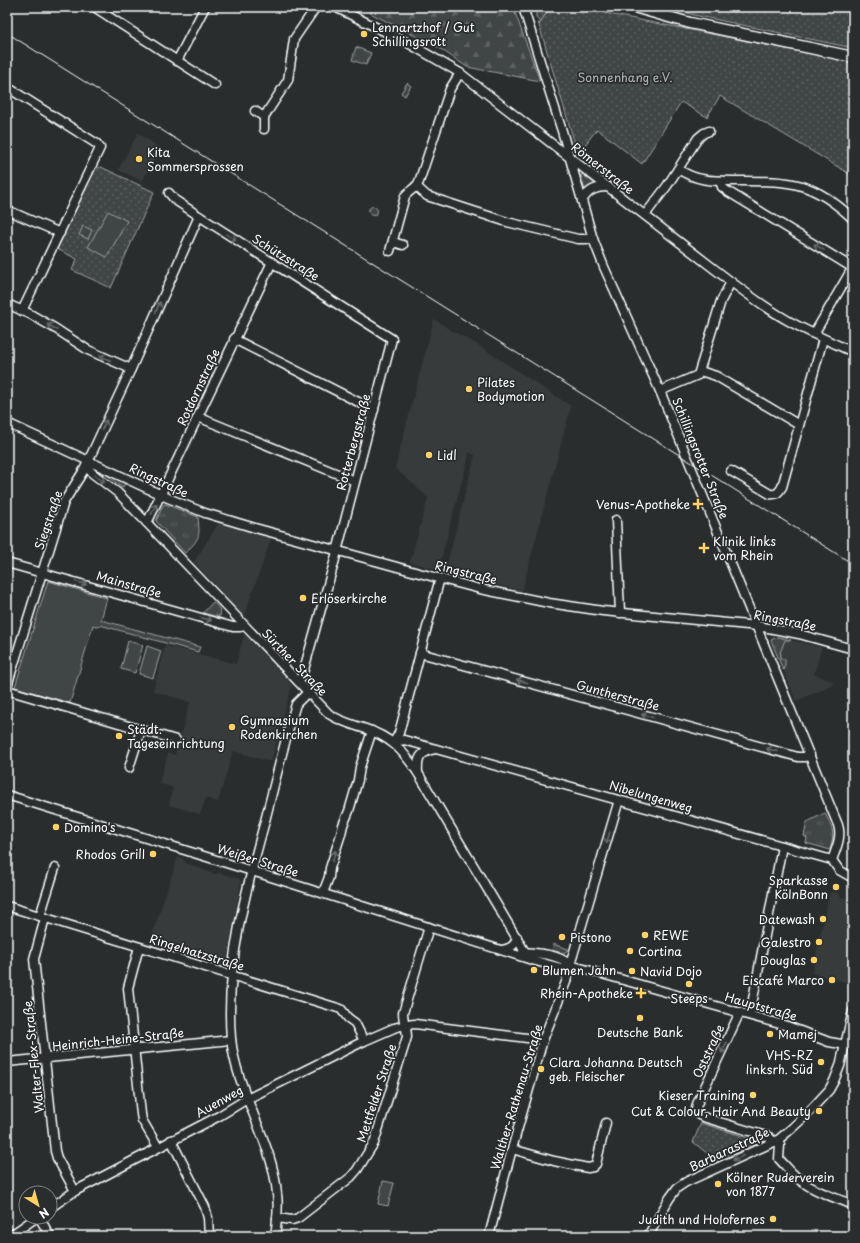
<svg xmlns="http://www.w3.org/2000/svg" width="860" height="1243" font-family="'Playpen Sans',sans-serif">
<defs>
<pattern id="grass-tufts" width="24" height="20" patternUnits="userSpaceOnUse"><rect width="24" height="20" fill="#414445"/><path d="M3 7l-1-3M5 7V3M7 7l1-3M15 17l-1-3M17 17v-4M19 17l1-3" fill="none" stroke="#5e6061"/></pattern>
<pattern id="forest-firs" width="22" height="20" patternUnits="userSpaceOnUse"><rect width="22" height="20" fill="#414445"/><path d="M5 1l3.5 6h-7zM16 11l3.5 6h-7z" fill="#5e6061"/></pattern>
<pattern id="park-dots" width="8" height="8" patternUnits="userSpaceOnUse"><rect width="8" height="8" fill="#414445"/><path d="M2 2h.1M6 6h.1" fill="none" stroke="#5e6061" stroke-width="1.8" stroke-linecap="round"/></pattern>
</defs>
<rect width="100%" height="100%" fill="#2a2d2e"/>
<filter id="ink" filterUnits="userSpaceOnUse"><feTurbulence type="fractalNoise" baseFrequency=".025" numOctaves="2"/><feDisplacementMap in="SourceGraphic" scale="8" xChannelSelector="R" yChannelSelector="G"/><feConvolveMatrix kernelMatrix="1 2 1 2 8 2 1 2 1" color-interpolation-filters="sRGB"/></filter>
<g filter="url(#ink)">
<g fill="#373a3b">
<polygon points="138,133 161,149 142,181 118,170"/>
<polygon points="434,319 454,332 475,343 571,406 522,591 445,572 475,455 468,452 469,455 438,570 410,562 428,498 395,468"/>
<polygon points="220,521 272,536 244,617 194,562"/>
<polygon points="244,635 246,636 292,685 271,762 233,751 218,802 206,798 200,814 169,805 173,788 159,783 168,753 175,755 190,702 153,691 165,645 236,664"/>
<polygon points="777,637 822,647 814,674 835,682 822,690 796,701 771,640"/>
<polygon points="178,857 182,858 186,863 215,874 220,873 240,879 241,882 226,965 224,968 150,946 149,944"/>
<polygon points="830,892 838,893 841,897 853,899 853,984 812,973"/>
</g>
<g fill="url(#grass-tufts)" stroke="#a0a2a2">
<polygon points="536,7 550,7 539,25 538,22 539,21 536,17"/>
<polygon points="356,47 371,53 366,65 352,60"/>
<polygon points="582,174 595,184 585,191 581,175"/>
<polygon points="106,474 127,482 122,488"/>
<path d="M165,504l33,13c2,21 2,21 -13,36l-29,-32 7,-16z"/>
<path d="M213,602c4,4 9,8 7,14h-7l-10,-3z"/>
<polygon points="777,637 791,640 785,640 780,653 781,653 780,658 785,659 785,665 783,670 771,640"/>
<path d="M825,813c8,17 10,19 5,37l-24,-7 1,-5 -3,-2 3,-14z"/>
<polygon points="553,944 568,949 567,951 563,953 552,950"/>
</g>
<polygon fill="url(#forest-firs)" stroke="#a0a2a2" points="374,7 513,7 540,81 467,67 439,48 370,13"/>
<g fill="url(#park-dots)" stroke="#a0a2a2">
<polygon points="550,7 574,7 853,62 853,176 720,96 707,117 681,102 642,164 597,129 578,154 539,25"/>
<polygon points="669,7 853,7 853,48 694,15"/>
<polygon points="407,83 411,86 405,96 401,93"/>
<polygon points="96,167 99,168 101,167 154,192 111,288 72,270 77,259 57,249"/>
<circle cx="373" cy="211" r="4.5"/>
<polygon points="701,1123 755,1140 756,1143 718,1162 693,1142"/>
</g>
<g fill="#414445" stroke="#a0a2a2">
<polygon points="108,211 127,221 107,257 88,247"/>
<polygon points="83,226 92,230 88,239 79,235"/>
<polygon points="48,581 107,598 101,620 200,647 198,652 100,625 99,627 93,625 70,703 15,687"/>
<polygon points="128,641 143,645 135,673 121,669"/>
<polygon points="147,646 161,651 153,678 139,674"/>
<polygon points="383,1181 394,1183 388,1206 378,1204"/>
</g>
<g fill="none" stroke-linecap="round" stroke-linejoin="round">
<defs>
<g id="minor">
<polyline points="94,7 215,85"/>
<path d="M335,7l73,36 52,30 257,198c22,17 45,35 70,49 21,12 44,22 66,32"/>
<path d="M523,7l39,124 31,108 11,28 56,124 178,434c4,12 -2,24 -6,35"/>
<polyline points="177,61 205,7"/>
<polyline points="7,87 97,144 100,148 22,311"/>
<polyline points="255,111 264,117"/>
<polyline points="264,129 264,117 288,80 294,39 316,7"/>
<path d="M678,169c18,12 34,12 55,12 55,0 78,-2 120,38"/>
<polyline points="720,181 722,187 727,191 853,268"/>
<polyline points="417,187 427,196 507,222 578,239 593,239"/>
<polyline points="169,193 175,200 199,216 392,339 334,563 303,673 301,678 298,681"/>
<path d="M582,201c6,-11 14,-14 26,-14"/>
<polyline points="7,210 60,233"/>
<polyline points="645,215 667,186 698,138 704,133 709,131"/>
<polyline points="393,242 403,245"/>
<path d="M390,251l15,-55c4,-5 11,-8 14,-14l31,-93 10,-16"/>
<polyline points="7,304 30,314 56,329 88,350 131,369"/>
<polyline points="814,334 853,267"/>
<polyline points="234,339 374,410"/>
<polyline points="700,371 716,376 799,425"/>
<polyline points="660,391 698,375 721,301 731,282"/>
<polyline points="198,417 355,481"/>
<polyline points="7,423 168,498 205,513 255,528 419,573 480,589 549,603 603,611 758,626 799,634 853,649"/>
<path d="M88,461v7l4,5 26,20 29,30 182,191c10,7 22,10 34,14 28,9 39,21 55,45l107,179 7,8"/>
<path d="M731,471l39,23c7,1 9,-2 12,-7l41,-148"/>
<polyline points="616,520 620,613"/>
<polyline points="147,523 272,262"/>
<polyline points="7,563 233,627 240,627 244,626"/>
<polyline points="420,653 798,757 805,757 810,755"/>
<polyline points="7,686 64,502 84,470 131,369 199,216"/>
<polyline points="7,690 176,740"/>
<polyline points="394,742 404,740 832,860 839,870 853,878"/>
<polyline points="394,742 399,733 440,578"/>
<polyline points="129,768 141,730"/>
<path d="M418,773c-1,-15 2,-21 17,-24"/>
<polyline points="7,795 252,871 532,960 561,968 570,965"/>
<polyline points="323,893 329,877 330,868 341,834 343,825 349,811 358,780 360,767 372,731"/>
<polyline points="7,906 341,1009 348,1018 355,1023 364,1041"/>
<polyline points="40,916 55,868"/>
<polyline points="45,918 34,959 55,1151 57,1158 75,1191"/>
<polyline points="139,947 128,988 141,1114 142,1120 158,1147"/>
<path d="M502,950c9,-2 13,-4 15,-13"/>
<path d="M523,952c14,1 36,2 47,13l217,61 42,16 24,4"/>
<polyline points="740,1012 697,1104 696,1109 699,1115 703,1117 769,1137 774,1142"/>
<polyline points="750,1015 782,846"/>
<polyline points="7,1062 231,1040"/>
<polyline points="171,1140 205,1207 208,1218 209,1236"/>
<path d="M778,1140l2,5 -1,14c8,8 15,18 25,24 14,10 33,15 49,22"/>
<polyline points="512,1149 554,1161 588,1168 593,1167 596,1164 606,1123"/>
<polyline points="50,1208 75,1191 219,1116 247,1099 364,1041 394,1028 405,1025 415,1024 543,1040"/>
<polyline points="39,1217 50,1236"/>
<path d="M277,1218l15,2 6,-2 53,-41 6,-7 17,-27 33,-106c0,-9 -4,-15 -4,-24l26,-86"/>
<polyline points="10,1236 37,1217"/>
<path d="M275,1236c2,-14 4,-28 2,-42 -4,-53 -41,-102 -46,-156 -6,-72 15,-148 34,-217 10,-39 19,-78 31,-117l12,-12"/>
<polyline points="489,1236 512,1149 543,1040 566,982 570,965 619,800"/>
<polyline points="648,1236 669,1199 677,1188 686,1182 778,1140 791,1129 804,1117 829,1090 834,1081 840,1066 853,1011"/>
</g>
<polyline id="major" points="634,7 690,23 853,57"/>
</defs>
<use href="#minor" stroke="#fff" stroke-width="11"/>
<use href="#major" stroke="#fff" stroke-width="13"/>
<use href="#minor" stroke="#2a2d2e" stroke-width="8"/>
<use href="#major" stroke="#2a2d2e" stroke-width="10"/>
<polyline stroke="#fff" stroke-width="1" points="7,33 853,564"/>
</g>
<defs><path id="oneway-shaft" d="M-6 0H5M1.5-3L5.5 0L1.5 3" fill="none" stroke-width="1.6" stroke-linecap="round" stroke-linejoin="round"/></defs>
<g stroke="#6a6c6d">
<use href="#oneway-shaft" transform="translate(231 237) rotate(32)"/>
<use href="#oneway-shaft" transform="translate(819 247) rotate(-149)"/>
<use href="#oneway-shaft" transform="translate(158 307) rotate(-66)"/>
<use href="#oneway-shaft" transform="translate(52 327) rotate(-150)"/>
<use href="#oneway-shaft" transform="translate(105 358) rotate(-156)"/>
<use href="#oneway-shaft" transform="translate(104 425) rotate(-65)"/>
<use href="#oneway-shaft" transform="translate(100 479) rotate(38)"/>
<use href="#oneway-shaft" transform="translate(154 509) rotate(-63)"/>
<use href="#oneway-shaft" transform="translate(81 583) rotate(16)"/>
<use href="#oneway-shaft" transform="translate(206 619) rotate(16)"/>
<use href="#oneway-shaft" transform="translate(522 681) rotate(-164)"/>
<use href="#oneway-shaft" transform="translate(647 716) rotate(-165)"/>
<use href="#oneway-shaft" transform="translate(772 750) rotate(-165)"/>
<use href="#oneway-shaft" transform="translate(608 838) rotate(107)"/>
<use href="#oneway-shaft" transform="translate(334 856) rotate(-73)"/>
<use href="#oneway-shaft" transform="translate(724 1048) rotate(115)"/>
<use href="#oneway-shaft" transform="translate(738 1158) rotate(156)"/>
</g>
</g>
<g fill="#ffd166" stroke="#2a2d2e" stroke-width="1.5">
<circle cx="364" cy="34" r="4"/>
<circle cx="139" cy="159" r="4"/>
<circle cx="469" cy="389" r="4"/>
<circle cx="429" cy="455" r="4"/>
<path d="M696 498h4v4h4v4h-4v4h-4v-4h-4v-4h4z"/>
<path d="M702 542h4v4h4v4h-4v4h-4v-4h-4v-4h4z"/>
<circle cx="303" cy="598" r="4"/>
<circle cx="232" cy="727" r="4"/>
<circle cx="119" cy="736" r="4"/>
<circle cx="56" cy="827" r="4"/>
<circle cx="153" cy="854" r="4"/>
<circle cx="836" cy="887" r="4"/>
<circle cx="823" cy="919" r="4"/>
<circle cx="645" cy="935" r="4"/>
<circle cx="562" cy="937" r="4"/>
<circle cx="819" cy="942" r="4"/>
<circle cx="630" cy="951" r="4"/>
<circle cx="814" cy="960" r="4"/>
<circle cx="534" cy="970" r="4"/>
<circle cx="632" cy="971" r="4"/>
<circle cx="832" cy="980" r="4"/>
<circle cx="689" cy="984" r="4"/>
<path d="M639 987h4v4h4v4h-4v4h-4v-4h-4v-4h4z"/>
<circle cx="640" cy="1018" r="4"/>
<circle cx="770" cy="1034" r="4"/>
<circle cx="821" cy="1062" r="4"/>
<circle cx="541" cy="1069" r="4"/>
<circle cx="753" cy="1095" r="4"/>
<circle cx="819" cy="1111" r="4"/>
<circle cx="718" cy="1184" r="4"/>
<circle cx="773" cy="1219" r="4"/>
</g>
<g text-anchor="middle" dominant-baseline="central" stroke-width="3.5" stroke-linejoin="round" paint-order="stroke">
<g font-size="12" fill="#fff" stroke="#2a2d2e" text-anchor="start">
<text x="372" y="27">Lennartzhof / Gut<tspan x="372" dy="14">Schillingsrott</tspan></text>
<text x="147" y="152">Kita<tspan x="147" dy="14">Sommersprossen</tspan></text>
<text x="477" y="382">Pilates<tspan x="477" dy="14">Bodymotion</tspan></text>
<text x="437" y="455">Lidl</text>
<text x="690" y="504" text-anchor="end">Venus-Apotheke</text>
<text x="713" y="541">Klinik links<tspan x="713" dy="14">vom Rhein</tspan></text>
<text x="311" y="598">Erlöserkirche</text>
<text x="240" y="720">Gymnasium<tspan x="240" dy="14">Rodenkirchen</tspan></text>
<text x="127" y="729">Städt.<tspan x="127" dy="14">Tageseinrichtung</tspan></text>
<text x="64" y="827">Domino's</text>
<text x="145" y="854" text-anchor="end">Rhodos Grill</text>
<text x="828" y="880" text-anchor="end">Sparkasse<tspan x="828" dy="14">KölnBonn</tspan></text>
<text x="815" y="919" text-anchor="end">Datewash</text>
<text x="653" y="935">REWE</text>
<text x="570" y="937">Pistono</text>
<text x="811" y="942" text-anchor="end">Galestro</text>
<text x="638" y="951">Cortina</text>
<text x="806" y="960" text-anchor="end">Douglas</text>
<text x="542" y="970">Blumen Jahn</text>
<text x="640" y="971">Navid Dojo</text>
<text x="824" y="980" text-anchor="end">Eiscafé Marco</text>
<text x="633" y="993" text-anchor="end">Rhein-Apotheke</text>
<text x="689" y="998" text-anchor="middle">Steeps</text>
<text x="640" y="1032" text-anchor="middle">Deutsche Bank</text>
<text x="778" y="1034">Mamej</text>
<text x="813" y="1055" text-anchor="end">VHS-RZ<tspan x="813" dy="14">linksrh. Süd</tspan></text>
<text x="549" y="1062">Clara Johanna Deutsch<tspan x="549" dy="14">geb. Fleischer</tspan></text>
<text x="745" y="1095" text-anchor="end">Kieser Training</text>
<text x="811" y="1111" text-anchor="end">Cut &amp; Colour, Hair And Beauty</text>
<text x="726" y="1177">Kölner Ruderverein<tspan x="726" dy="14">von 1877</tspan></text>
<text x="765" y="1219" text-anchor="end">Judith und Holofernes</text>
</g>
<g font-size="12" fill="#b3b4b5" stroke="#2a2d2e">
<text x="625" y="77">Sonnenhang e.V.</text>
</g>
<g font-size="12" fill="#fff" stroke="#2a2d2e">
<text transform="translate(603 168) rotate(38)">Römerstraße</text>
<text transform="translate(286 257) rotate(32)">Schützstraße</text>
<text transform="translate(198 387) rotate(-65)">Rotdornstraße</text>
<text transform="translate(353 442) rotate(-75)">Rotterbergstraße</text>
<text transform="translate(701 458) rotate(68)">Schillingsrotter Straße</text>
<text transform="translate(159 480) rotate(25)">Ringstraße</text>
<text transform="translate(48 520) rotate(-71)">Siegstraße</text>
<text transform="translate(466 572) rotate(14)">Ringstraße</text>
<text transform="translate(129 584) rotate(16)">Mainstraße</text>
<text transform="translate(785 620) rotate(11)">Ringstraße</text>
<text transform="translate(295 662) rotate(46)">Sürther Straße</text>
<text transform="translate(618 695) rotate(15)">Guntherstraße</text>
<text transform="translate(651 796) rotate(16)">Nibelungenweg</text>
<text transform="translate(258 860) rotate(17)">Weißer Straße</text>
<text transform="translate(197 952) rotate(17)">Ringelnatzstraße</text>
<text transform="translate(761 1006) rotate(16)">Hauptstraße</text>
<text transform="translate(118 1039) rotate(-6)">Heinrich-Heine-Straße</text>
<text transform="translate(708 1051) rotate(-65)">Oststraße</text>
<text transform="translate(33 1057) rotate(-96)">Walter-Flex-Straße</text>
<text transform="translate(376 1093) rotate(-72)">Mettfelder Straße</text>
<text transform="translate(516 1097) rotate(-73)">Walther-Rathenau-Straße</text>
<text transform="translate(219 1101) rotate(-29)">Auenweg</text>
<text transform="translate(729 1149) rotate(-25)">Barbarastraße</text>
</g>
</g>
<rect width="860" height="1243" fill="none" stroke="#2a2d2e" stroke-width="24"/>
<rect x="12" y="12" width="836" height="1219" fill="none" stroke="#fff" stroke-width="1.5" filter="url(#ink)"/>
<g transform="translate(38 1205) rotate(143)"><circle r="19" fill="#2a2d2e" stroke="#7f8182"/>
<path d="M0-3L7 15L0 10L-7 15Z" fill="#ffd166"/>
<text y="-6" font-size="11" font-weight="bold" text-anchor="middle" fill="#ffffff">N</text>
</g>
</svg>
